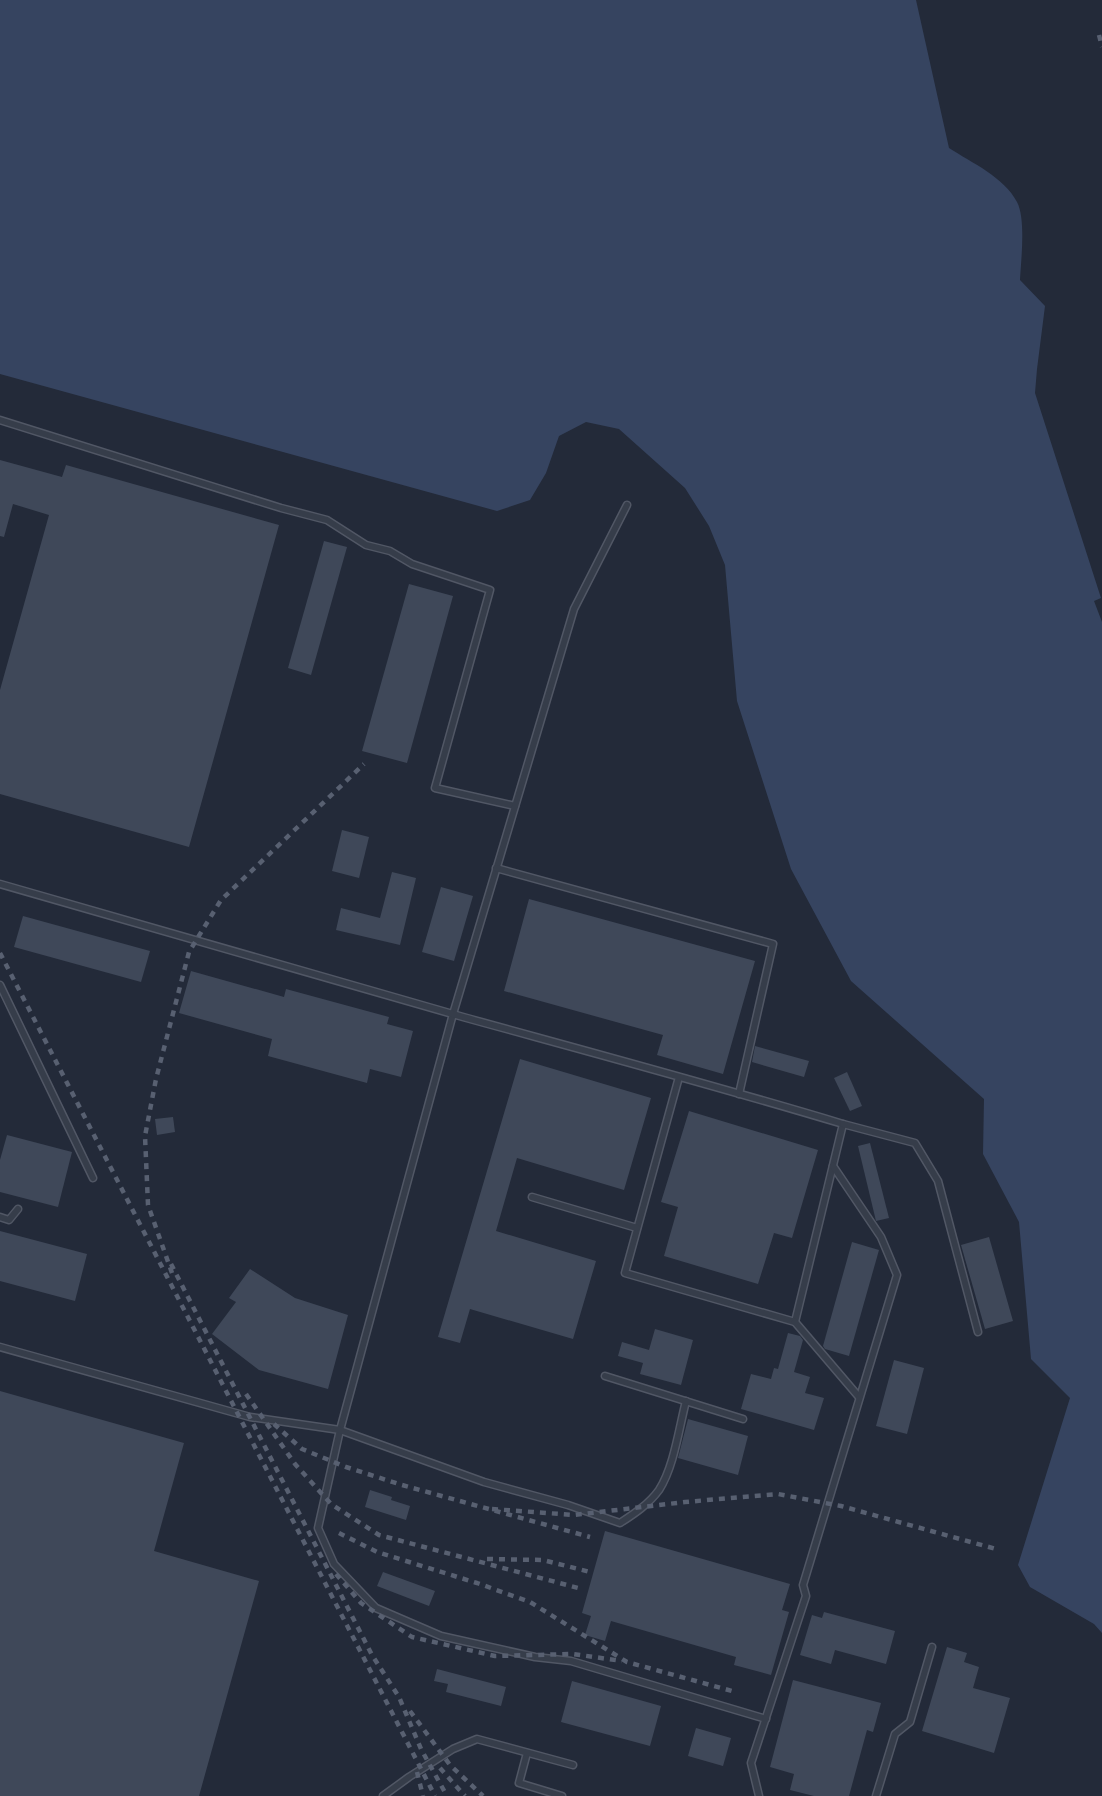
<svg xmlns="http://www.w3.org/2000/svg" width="1102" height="1796" font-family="'Golos Text',sans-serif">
<rect width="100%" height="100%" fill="#232a39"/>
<path fill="#364460" d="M0,0h916l33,148c23,15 55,29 68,54 9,17 4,58 3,78l25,26 -8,63 -2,24 66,205 -7,3 8,21v1011l-8,-9 -64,-37 -12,-22 52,-167 -39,-39 -12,-137 -36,-68 1,-55 -133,-118 -60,-112 -54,-168 -12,-136 -16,-39 -24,-38 -66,-59 -33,-7 -27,14 -13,37 -16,27 -33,11 -497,-137z"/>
<g fill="#3f4859">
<polygon points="0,460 62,477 66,465 279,525 189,847 0,794 0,690 49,515 13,504 4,537 0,536"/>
<polygon points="324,541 347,547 311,675 288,668"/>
<polygon points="409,584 453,596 407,763 362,751"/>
<polygon points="342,830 369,837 359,878 332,871"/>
<polygon points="392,872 416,878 400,945 336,930 341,908 380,918"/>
<polygon points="441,887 473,896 454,961 422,952"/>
<polygon points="529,899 755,961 723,1074 657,1055 663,1035 504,991"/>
<polygon points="23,916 150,951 141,982 14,947"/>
<polygon points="191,971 284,997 286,989 389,1017 387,1024 413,1031 401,1077 370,1069 367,1083 268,1056 272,1039 179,1013"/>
<polygon points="755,1046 809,1061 804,1077 752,1062"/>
<polygon points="520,1059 651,1098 624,1190 517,1158 496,1231 596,1261 573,1339 470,1309 460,1343 438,1337"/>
<polygon points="847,1072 862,1106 850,1111 834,1078"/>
<polygon points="689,1111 818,1150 792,1238 774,1233 758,1284 664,1256 678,1207 661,1202"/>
<polygon points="173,1117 175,1132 157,1135 155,1119"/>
<polygon points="7,1135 72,1152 58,1207 0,1192 0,1160"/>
<polygon points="870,1143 889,1218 876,1221 858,1146"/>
<polygon points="0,1231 87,1254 75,1301 0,1281"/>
<polygon points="989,1237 1013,1321 985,1329 961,1245"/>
<polygon points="852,1242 879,1250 849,1356 825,1349 823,1346"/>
<polygon points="250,1269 295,1298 348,1315 328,1389 259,1370 212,1334 236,1302 229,1298"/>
<polygon points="655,1329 693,1340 681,1385 640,1374 643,1363 618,1356 622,1342 649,1350"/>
<polygon points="788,1333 800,1336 803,1340 794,1372 810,1377 805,1393 824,1398 814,1430 741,1409 751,1374 771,1379 774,1368 778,1369"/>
<polygon points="894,1360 924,1368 907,1434 876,1426"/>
<polygon points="0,1391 184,1443 154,1551 259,1581 199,1796 0,1796"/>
<polygon points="688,1419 748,1436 738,1475 678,1458"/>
<polygon points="370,1490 392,1497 391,1500 410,1506 406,1520 365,1507"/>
<polygon points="605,1531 790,1584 782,1610 789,1612 771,1675 734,1665 736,1657 611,1621 605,1641 585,1635 591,1616 582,1613"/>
<polygon points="383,1572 435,1591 429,1606 377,1586"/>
<polygon points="824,1612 895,1631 886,1664 835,1650 831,1664 800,1655 812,1615 822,1618"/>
<polygon points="947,1647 967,1653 964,1662 979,1667 973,1688 1010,1698 994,1753 922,1731"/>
<polygon points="437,1669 506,1687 501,1706 446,1692 448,1684 434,1681"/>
<polygon points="793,1680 881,1703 873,1732 867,1730 849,1796 814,1796 790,1790 794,1774 770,1767"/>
<polygon points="572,1681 661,1706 650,1746 561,1722"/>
<polygon points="696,1728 731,1738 723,1766 688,1756"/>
</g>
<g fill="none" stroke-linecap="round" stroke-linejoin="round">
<defs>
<g id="service">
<polyline points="0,420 281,508 327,520 366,545 390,551 412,564 490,590 435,788 515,806"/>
<polyline points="627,505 574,609 453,1014 340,1430 318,1528 334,1564 376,1608 441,1636 535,1657 571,1661 766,1719"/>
<polyline points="496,868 773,944 739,1094"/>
<path d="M0,884c154,44 308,89 463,133 127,35 254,69 380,107l-48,198 -170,-49 54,-196"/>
<polyline points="0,985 93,1178"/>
<polyline points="843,1124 915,1143 938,1181 978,1332"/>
<polyline points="532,1197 637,1228"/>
<polyline points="0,1217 9,1220 18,1209"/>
<polyline points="795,1322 859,1397"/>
<path d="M0,1347l250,70 90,13 144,52 84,23 52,18c14,-9 29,-19 39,-33 15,-23 20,-62 27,-89"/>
<polyline points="605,1376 743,1419"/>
<polyline points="527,1753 519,1783 562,1796"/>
<polyline points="383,1796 409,1777 453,1749 477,1739 573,1765"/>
<polyline points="759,1796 751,1763 806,1596 803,1585 897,1275 881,1237 833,1166"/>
<polyline points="876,1796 895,1734 910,1722 932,1647"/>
</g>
</defs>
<use href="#service" stroke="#515765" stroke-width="9"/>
<use href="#service" stroke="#363d4a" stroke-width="6"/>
<g stroke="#586071" stroke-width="4.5" stroke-dasharray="6 6" stroke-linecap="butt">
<polyline points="1099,35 1102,47"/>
<polyline points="0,953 435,1796"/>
<polyline points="171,1264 372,1655 399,1697 421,1749 447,1796"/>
<polyline points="172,1273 148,1205 145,1136 156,1079 189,952 221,900 364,764"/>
<polyline points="246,1394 295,1464 331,1504 379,1535 582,1589"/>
<polyline points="274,1424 302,1449 346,1467 402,1485 590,1537"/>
<polyline points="492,1509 574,1515 685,1502 778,1494 841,1506 996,1549"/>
<polyline points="339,1533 377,1552 477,1583 530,1602 627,1662 732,1691"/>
<polyline points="487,1559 543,1560 590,1572"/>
<polyline points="336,1574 361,1603 412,1637 495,1656 573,1654 622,1661"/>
<polyline points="410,1711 450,1765 483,1796"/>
<polyline points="440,1768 465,1796"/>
<polyline points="417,1772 423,1796"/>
</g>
</g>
</svg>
